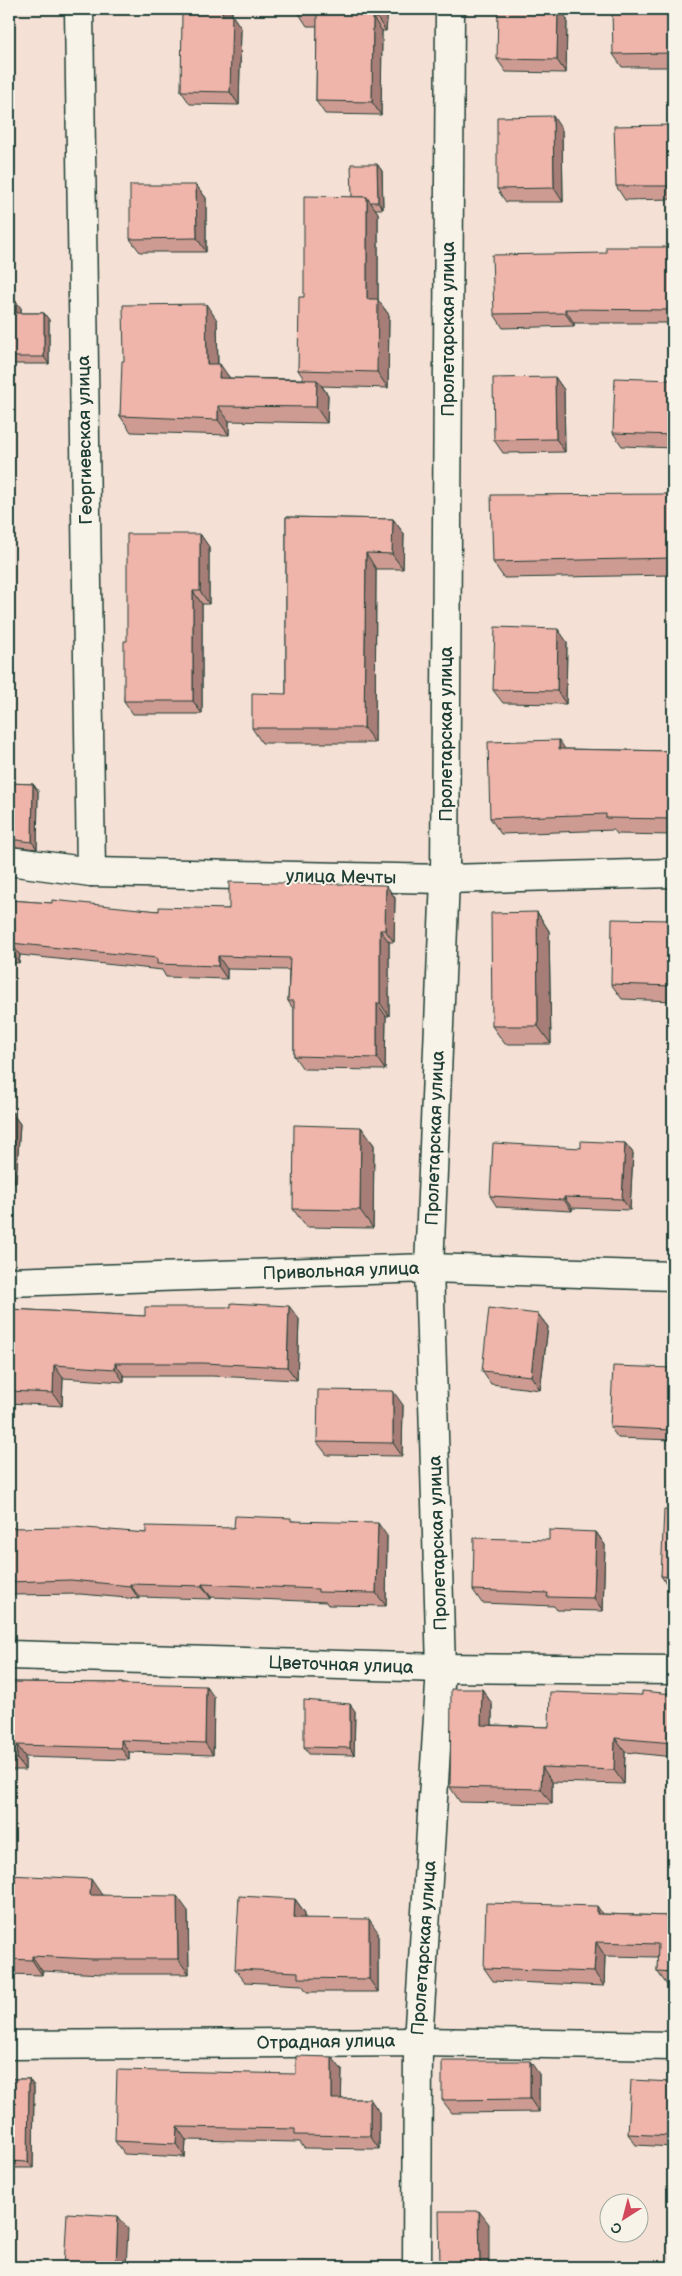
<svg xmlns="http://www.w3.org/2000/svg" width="682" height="2276" font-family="'Balsamiq Sans',sans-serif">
<rect width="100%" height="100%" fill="#f5e0d5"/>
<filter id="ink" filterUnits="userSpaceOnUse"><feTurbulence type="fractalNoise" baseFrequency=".02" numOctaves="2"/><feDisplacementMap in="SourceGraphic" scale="10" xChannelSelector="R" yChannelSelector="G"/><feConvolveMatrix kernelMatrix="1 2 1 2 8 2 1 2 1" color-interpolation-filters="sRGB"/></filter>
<g filter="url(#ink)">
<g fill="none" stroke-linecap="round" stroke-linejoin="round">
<defs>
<g id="minor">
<polyline points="79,9 91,872"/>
<polyline points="9,861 91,872 445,879 673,873"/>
<polyline points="9,1282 429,1268 673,1276"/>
<polyline points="9,1655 441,1668 673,1670"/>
<polyline points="9,2045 418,2042 673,2046"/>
<polyline points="417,2267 418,2042 441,1668 429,1268 445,879 450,9"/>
</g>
</defs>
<use href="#minor" stroke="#1f3d34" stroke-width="31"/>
<use href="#minor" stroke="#f7f3e8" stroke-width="28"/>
</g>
<g fill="#ce9b92" stroke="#1f3d34">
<polygon points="189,9 232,9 232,15 241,28 239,105 190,104 181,91"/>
<polygon points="388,9 386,31 382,31 381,115 325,114 316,101 317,26 307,26 298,12"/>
<polygon points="673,9 673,67 622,67 613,54"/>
<polygon points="567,19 566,73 506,72 497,59"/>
<polygon points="673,125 673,199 625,200 616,186"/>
<polygon points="562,130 563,202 506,202 497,189"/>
<polygon points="377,164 382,171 383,209 375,209 378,213 378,300 389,315 388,388 322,386 328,395 327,423 229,421 229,435 131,432 120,416 124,361 217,320 218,364 230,378 304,379 298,370 304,297 352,197"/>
<polygon points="196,185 206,198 206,252 140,252 130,239"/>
<polygon points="673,247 673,323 574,323 574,326 503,328 494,314 606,253"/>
<polygon points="9,301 21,308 21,313 44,313 49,320 49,364 9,364"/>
<polygon points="555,377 564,390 565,452 503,453 494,440"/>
<polygon points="673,380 673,448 622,446 613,433"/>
<polygon points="673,494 673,575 504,578 493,562"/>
<polygon points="286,517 393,519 404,534 403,569 376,569 375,743 262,743 252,728 286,694"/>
<polygon points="200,534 209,547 209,604 202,604 202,714 133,714 124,701 127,641"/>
<polygon points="567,642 566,704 503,703 493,690"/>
<polygon points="566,749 673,751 673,835 617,834 614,830 501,834 490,818"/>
<polygon points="9,783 33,784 38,791 37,849 9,846"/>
<polygon points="386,885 395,898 394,942 389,942 389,1016 386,1016 385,1070 303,1069 294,1056 294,1010 288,1001 289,970 227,969 227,979 166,977 162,970 20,955 19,963 9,962 9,900 159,911 229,909"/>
<polygon points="537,912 549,931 551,1044 505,1044 492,1026"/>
<polygon points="673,920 673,1001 622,999 611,984"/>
<polygon points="9,1110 10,1110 20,1124 16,1182 9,1181"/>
<polygon points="361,1127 374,1145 373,1228 306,1227 293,1209"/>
<polygon points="625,1143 633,1153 630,1210 572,1208 572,1211 497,1207 490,1196 581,1148"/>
<polygon points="9,1309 145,1316 299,1319 297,1380 212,1376 124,1376 124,1382 63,1378 62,1406 9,1403"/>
<polygon points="538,1314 548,1327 540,1390 491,1384 482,1371"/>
<polygon points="673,1368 673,1440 618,1438 610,1427"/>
<polygon points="403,1405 402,1456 327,1455 317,1442"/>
<polygon points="673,1511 673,1589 670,1589 661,1576"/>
<polygon points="293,1521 387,1536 386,1606 328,1605 326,1602 211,1597 211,1599 139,1597 139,1599 80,1594 9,1595 9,1528 146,1533 234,1528"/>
<polygon points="596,1532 605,1545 603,1611 557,1610 554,1606 482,1603 473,1590 549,1540"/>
<polygon points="9,1682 122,1683 124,1684 214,1697 213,1755 129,1752 129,1760 25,1757 25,1770 9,1770"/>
<polygon points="482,1689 492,1704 492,1725 549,1727 642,1695 673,1694 673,1757 625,1752 624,1784 552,1782 552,1804 460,1802 450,1787"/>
<polygon points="355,1711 354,1755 309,1754 304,1747"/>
<polygon points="9,1875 102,1895 188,1911 189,1974 103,1974 42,1971 42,1975 9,1974"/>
<polygon points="295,1899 305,1913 304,1918 378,1932 378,1992 307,1992 302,1985 245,1982 235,1969"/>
<polygon points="603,1914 673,1916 673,1985 667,1985 657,1971 658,1957 605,1956 604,1986 493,1981 484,1968"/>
<polygon points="342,2070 341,2099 370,2099 379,2112 379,2149 304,2148 300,2142 186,2140 185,2157 124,2154 115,2141 296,2074"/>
<polygon points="539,2074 539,2112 452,2113 442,2100"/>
<polygon points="9,2079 29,2079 34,2086 33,2168 9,2168"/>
<polygon points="673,2082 673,2147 636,2145 628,2134"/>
</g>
<g fill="#a77e77" stroke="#1f3d34">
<polygon points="222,9 232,9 232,15 241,28 239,105 230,92 222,14"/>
<polygon points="378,9 388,9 386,31 377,18"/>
<polygon points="558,9 560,9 567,19 566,73 557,60"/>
<polygon points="373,18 382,31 381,115 372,102"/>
<polygon points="553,116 562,130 563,202 554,188"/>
<polygon points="377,164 382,171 383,209 378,202"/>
<polygon points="196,185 206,198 206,252 197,238"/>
<polygon points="367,197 378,213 378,300 389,315 388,388 377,372 367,299"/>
<polygon points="16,301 21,308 21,319 16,313"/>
<polygon points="206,304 217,320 218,379 207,364"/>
<polygon points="565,309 574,323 574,326 565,313"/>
<polygon points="44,313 49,320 49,364 44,357"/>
<polygon points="220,364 231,380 219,378"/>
<polygon points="555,377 564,390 565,452 556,439"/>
<polygon points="317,380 328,395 327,423 316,407"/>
<polygon points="218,406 229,421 229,435 218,420"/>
<polygon points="393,519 404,534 403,569 392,554"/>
<polygon points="200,534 209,547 209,604 200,591"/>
<polygon points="366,553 376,569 375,743 364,728"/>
<polygon points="193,591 202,604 202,714 193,701"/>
<polygon points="558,629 567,642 566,704 557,691"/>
<polygon points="559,740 570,756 559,749"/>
<polygon points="673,754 673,820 672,819"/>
<polygon points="33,784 38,791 37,849 32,842"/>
<polygon points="386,885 395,898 394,942 385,930"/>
<polygon points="537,912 549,931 551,1044 538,1026"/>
<polygon points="380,930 389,942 389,1016 380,1003"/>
<polygon points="11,943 20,955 19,963 11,950"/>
<polygon points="218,956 227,969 227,979 218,966"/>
<polygon points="377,1003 386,1016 385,1070 377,1058"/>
<polygon points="10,1110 20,1124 16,1182 9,1172 9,1134"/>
<polygon points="361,1127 374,1145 373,1228 360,1210"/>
<polygon points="625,1143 633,1153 630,1210 622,1199"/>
<polygon points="564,1197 572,1208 572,1211 564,1200"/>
<polygon points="289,1306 299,1319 297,1380 287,1367"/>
<polygon points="538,1314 548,1327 540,1390 531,1376"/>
<polygon points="115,1363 124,1376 124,1382 115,1369"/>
<polygon points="54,1365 63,1378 62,1406 53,1393"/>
<polygon points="393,1391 403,1405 402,1456 393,1443"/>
<polygon points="671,1397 673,1400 673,1435 670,1430"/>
<polygon points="378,1523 387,1536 386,1606 376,1593"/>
<polygon points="596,1532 605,1545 603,1611 594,1598"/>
<polygon points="130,1584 139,1597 139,1599 130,1586"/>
<polygon points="202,1584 211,1597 211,1599 202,1586"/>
<polygon points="206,1686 214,1697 213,1755 205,1743"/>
<polygon points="482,1689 492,1704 492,1740 481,1725"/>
<polygon points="350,1704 355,1711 354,1755 350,1748"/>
<polygon points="615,1738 625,1752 624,1784 614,1770"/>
<polygon points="121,1740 129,1752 129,1760 121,1748"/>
<polygon points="17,1745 25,1757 25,1770 17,1759"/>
<polygon points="542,1767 552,1782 552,1804 541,1789"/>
<polygon points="91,1879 102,1895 101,1910 90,1895"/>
<polygon points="177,1896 188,1911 189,1974 178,1959"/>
<polygon points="295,1899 305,1913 304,1932 294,1918"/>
<polygon points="597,1906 607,1920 597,1914"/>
<polygon points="369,1919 378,1932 378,1992 369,1979"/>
<polygon points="596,1942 605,1956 604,1986 594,1972"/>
<polygon points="32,1956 42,1971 42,1975 32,1960"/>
<polygon points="332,2057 342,2070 341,2112 332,2099"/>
<polygon points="530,2061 539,2074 539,2112 530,2099"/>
<polygon points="29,2079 34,2086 33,2168 28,2162"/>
<polygon points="370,2099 379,2112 379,2149 370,2136"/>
<polygon points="177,2127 186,2140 185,2157 176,2144"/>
<polygon points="479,2211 489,2224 489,2267 480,2267"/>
<polygon points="118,2216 128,2229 126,2267 116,2267"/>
</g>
<g fill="#efb4aa" stroke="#1f3d34">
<polygon points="189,9 222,9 222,14 232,14 230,92 181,91 182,13 189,13"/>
<polygon points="298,9 378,9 377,18 373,18 372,102 316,101 317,14 298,12"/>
<polygon points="498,9 558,9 557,60 497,59"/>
<polygon points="612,9 673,9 673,53 613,54"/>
<polygon points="553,116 554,188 497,189 497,117"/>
<polygon points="673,125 673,186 616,186 614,126"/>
<polygon points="351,164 377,164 378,202 370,202 367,197 352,197"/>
<polygon points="130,185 196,185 197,238 130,239"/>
<polygon points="304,196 367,197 367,299 378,299 377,372 298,370 299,297 304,297"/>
<polygon points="606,247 673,247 673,310 565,309 565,313 494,314 492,255 606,253"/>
<polygon points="9,301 16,301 16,313 44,313 44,357 9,357"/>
<polygon points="206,304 207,364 220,364 219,378 317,380 316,407 218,406 218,420 120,416 122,361 124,361 123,305"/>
<polygon points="555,377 556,439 494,440 493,378"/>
<polygon points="615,378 673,380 673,435 613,433"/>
<polygon points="673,494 673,558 493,562 491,495"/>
<polygon points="286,517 393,519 392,554 366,553 364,728 252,728 252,693 286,694"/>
<polygon points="127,534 200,534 200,591 193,591 193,701 124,701 124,641 127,641"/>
<polygon points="495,627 558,629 557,691 493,690"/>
<polygon points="559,740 559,749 673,751 672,819 606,818 606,814 490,818 488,742"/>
<polygon points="9,783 33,784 32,842 9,839"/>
<polygon points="229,882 386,885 385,930 380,930 380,1003 377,1003 377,1058 294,1056 294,1001 288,1001 290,958 218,956 218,966 157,964 157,958 11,943 11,950 9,950 9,900 52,903 52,900 159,911 159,907 229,909"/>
<polygon points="537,912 538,1026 492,1026 491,913"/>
<polygon points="612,919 673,920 673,986 611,984"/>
<polygon points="9,1110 10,1110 9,1134"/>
<polygon points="294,1125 361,1127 360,1210 293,1209"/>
<polygon points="581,1141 625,1143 622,1199 564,1197 564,1200 490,1196 493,1143 581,1148"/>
<polygon points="673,1155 673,1195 672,1195"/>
<polygon points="231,1303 289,1306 287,1367 203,1363 115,1363 115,1369 54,1365 53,1393 9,1391 9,1309 145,1316 145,1307 231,1307"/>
<polygon points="489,1308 538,1314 531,1376 482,1371"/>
<polygon points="613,1366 673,1368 673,1397 671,1397 670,1430 610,1427"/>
<polygon points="318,1390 393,1391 393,1443 317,1442"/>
<polygon points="664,1510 673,1511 673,1577 661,1576"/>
<polygon points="235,1516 291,1518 291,1521 378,1523 376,1593 318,1592 318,1589 202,1584 202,1586 130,1584 130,1586 71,1580 9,1582 9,1528 74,1527 146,1533 146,1526 234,1528"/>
<polygon points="549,1530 596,1532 594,1598 547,1597 548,1593 473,1590 474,1538 549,1540"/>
<polygon points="9,1682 122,1683 122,1684 206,1686 205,1743 121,1740 121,1748 17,1745 17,1759 9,1759"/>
<polygon points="451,1689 482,1689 481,1725 549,1727 550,1692 642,1695 642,1691 673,1694 673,1743 615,1738 614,1770 542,1767 541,1789 450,1787"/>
<polygon points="304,1700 350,1704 350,1748 304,1747"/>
<polygon points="9,1875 91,1879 90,1895 177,1896 178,1959 92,1959 32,1956 32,1960 9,1959"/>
<polygon points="239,1896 295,1899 294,1918 369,1919 369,1979 298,1978 298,1972 235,1969"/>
<polygon points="486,1903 597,1906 597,1914 673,1916 673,1972 657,1971 658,1944 596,1942 594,1972 484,1968"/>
<polygon points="296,2056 332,2057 332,2099 370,2099 370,2136 295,2135 295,2129 177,2127 176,2144 115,2141 117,2070 296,2074"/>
<polygon points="442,2061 530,2061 530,2099 442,2100"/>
<polygon points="9,2079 29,2079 28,2162 9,2161"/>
<polygon points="631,2080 673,2082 673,2136 628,2134"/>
<polygon points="439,2211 479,2211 480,2267 440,2267"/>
<polygon points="67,2213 118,2216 116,2267 64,2267"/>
</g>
</g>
<g text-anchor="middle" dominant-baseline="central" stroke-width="4" stroke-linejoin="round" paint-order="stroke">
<g font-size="18" fill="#1f3d34" stroke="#f7f3e8">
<text transform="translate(448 329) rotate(-90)">Пролетарская улица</text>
<text transform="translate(85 440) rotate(-91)">Георгиевская улица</text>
<text transform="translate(446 734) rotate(-90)">Пролетарская улица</text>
<text transform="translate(341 877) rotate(1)">улица Мечты</text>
<text transform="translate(435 1138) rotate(-88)">Пролетарская улица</text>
<text transform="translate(341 1271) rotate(-2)">Привольная улица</text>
<text transform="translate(438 1543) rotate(-92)">Пролетарская улица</text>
<text transform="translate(341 1665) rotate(2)">Цветочная улица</text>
<text transform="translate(424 1948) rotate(-86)">Пролетарская улица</text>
<text transform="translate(326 2042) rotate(-1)">Отрадная улица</text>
</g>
</g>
<rect width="682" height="2276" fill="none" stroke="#f7f3e8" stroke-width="30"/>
<rect x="15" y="15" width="652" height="2246" fill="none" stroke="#1f3d34" stroke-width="2" filter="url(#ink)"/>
<g transform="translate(624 2218) rotate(216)"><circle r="24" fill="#f7f3e8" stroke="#a1aaa0"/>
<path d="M0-4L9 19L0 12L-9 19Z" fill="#d1495b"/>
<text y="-8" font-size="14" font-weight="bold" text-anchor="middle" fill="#1f3d34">С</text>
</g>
</svg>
